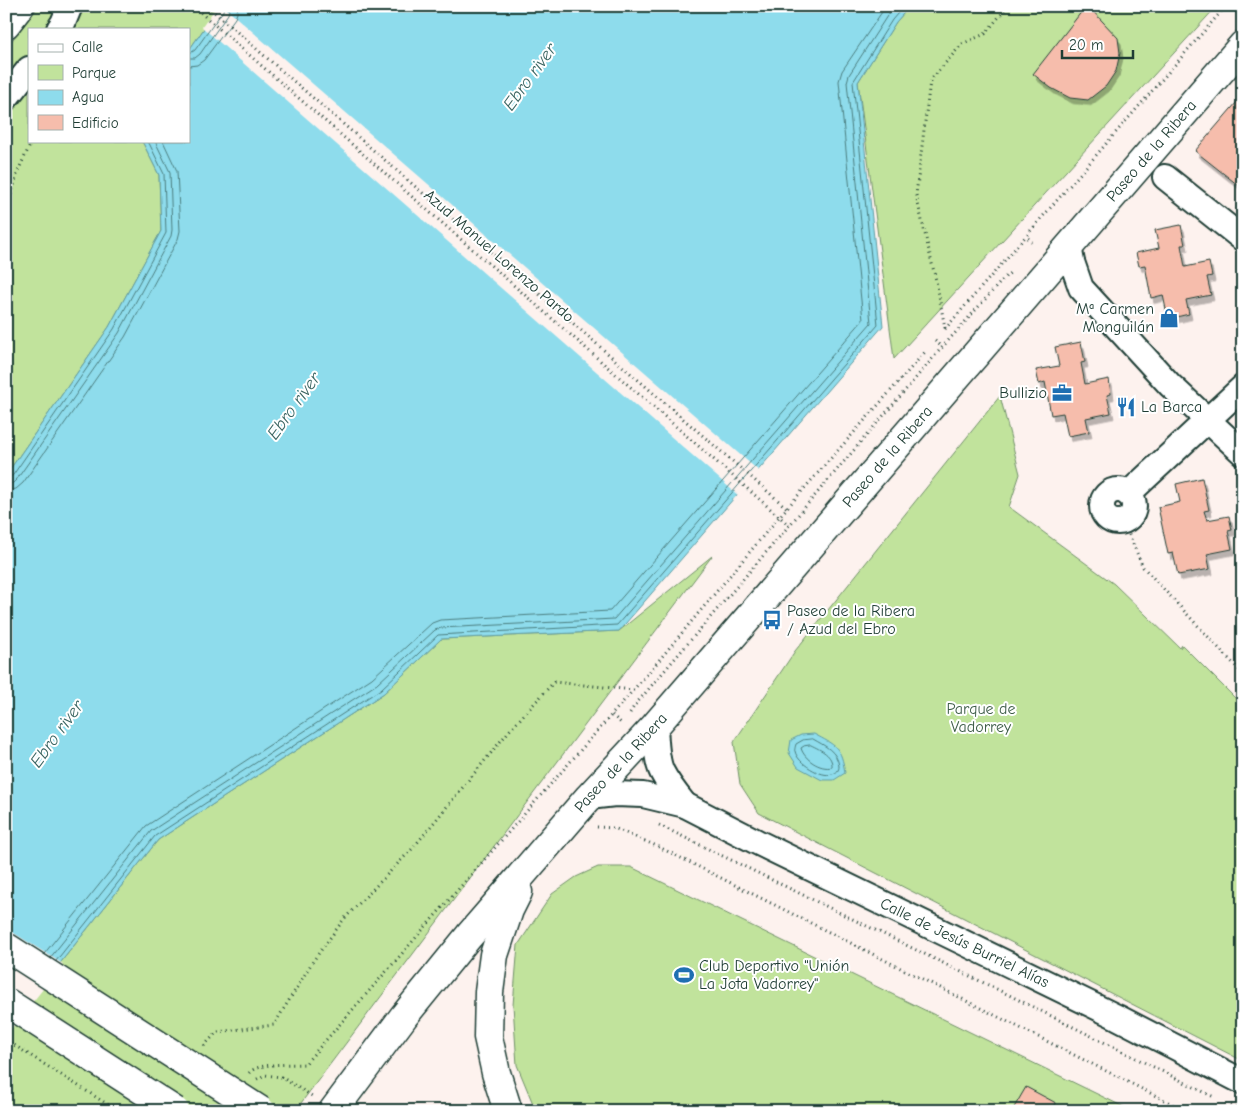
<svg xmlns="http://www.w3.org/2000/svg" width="1249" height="1117" font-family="'Comic Neue',sans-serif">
<defs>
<filter id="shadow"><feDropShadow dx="3" dy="5.5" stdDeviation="0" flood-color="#0004"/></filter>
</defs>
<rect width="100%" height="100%" fill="#fdf2ee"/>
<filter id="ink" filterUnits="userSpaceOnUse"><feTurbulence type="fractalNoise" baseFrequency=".02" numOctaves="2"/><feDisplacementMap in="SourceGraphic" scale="10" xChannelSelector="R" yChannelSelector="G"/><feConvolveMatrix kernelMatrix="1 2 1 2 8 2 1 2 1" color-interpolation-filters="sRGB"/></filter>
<g filter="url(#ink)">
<g fill="#c1e39c" stroke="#709068">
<polygon points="39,6 220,6 189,50 189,29 29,29 29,141 142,141 159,175 161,231 109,327 6,475 6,48"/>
<polygon points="910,6 1217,6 894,359 858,82 896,22"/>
<polygon points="1000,396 1020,474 1009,507 1114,584 1180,648 1182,645 1243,706 1243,1061 759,813 740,784 734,742 795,651"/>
<polygon points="712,556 295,1111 6,1111 6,1031 158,840 384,693 441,639 619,631"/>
<polygon points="598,867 631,867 1132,1111 536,1111 517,1065 513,1005 518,945 552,894 576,877"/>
</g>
<g fill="#8edcec" stroke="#629ca2">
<polygon points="220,6 910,6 896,22 858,82 883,326 619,631 441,639 384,693 158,840 6,1031 6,475 109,327 161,231 159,175 142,141 189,141 189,50"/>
<path d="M814,734c22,12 27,12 31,39l-11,7h-12l-24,-13 -9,-14 2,-13 10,-5z"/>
</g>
<g fill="#fdf2ee">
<polygon points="217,6 223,6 760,472 739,496 202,27"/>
<polygon points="6,928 63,964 8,1033 6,1034"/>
</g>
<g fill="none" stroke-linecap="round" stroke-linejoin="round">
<g stroke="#4b7d7e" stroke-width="1">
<polyline points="189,52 192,52 195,50 223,11 224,6"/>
<polyline points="189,58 195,58 200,54 228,14 230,6"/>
<polyline points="189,66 197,65 204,60 235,18 237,13 238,6"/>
<polyline points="6,477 10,477 13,475 114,329 166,233 164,174 148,141"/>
<polyline points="6,484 13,483 17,479 119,333 171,236 172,230 170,172 155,141"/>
<polyline points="6,491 16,489 23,483 125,337 178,239 180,231 177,171 163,141"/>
<path d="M813,739c12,7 24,12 26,27 0,4 -2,7 -7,8 -10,4 -35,-11 -37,-23 -1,0 1,-7 1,-7l7,-4z"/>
<path d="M811,745c10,5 22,10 21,22 -12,3 -28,-8 -31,-19l3,-2z"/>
<polyline points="44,954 146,826 372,678 432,623 440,620 610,611 863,320 839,81 842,71 886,6"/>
<polyline points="50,958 151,831 377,684 435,630 441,628 614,619 871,323 847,82 849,75 887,16 895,6"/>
<polyline points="56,961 155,836 381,689 438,635 617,625 878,325 853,82 892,20 904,6"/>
</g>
</g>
<g fill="#f6bdac" stroke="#1f3d34" filter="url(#shadow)">
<polygon points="1086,6 1088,6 1118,38 1120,53 1116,71 1106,86 1088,100 1070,98 1051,88 1033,74"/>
<polygon points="1243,95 1243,189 1195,151"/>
<polygon points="1181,225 1185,245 1181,245 1185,267 1209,262 1212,276 1207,277 1211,295 1186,300 1189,314 1168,319 1163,295 1151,298 1145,265 1139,266 1136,253 1159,248 1155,230"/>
<polygon points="1081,342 1085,362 1081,363 1085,384 1109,379 1111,394 1107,395 1111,413 1086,418 1089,432 1068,436 1063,413 1051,415 1045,382 1039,384 1036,370 1059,366 1055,347"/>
<polygon points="1202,478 1209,510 1204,511 1207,520 1229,516 1232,530 1228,531 1232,549 1207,554 1210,569 1178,575 1173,553 1168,554 1158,507 1180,502 1176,484"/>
<polygon points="1026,1087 1056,1103 1052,1111 1012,1111"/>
</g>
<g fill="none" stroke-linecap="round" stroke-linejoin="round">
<defs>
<g id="minor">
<polyline points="59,29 63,23 70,6"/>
<polyline points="6,98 29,69"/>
<polyline points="1165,177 1243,239"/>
<polyline points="1069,246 1072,262 1081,288 1170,385 1243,453"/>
<circle cx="1118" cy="506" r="16"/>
<polyline points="1128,494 1243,387"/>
<path d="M655,726c1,14 1,34 7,46 6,12 15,23 23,33"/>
<path id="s1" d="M589,797l26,-3 28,1 42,10 76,39 356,173 126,65"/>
</g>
<g id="major">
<polyline points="6,24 20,6"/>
<path id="s2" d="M333,1111l71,-95 65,-80 120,-139 66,-71 588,-681"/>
<polyline points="508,1111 496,1073 488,1037 489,992 494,955 509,910 518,892"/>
</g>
</defs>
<use href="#minor" stroke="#1f3d34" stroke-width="28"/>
<use href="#major" stroke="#1f3d34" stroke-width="31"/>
<g stroke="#1f3d34" stroke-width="3" stroke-dasharray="1 4" stroke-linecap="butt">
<polyline points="193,6 789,525"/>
<polyline points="207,6 681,417 787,508"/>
<polyline points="1238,20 1243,15"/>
<polyline points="6,214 18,171 32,141"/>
<polyline points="1028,238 1032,242"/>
<polyline points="945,328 937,285 916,195 930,81 962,44 985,34 1008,6"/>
<polyline points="945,329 1226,6"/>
<polyline points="935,341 942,347"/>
<polyline points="1123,521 1143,567 1243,674"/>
<polyline points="630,713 635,705 939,351 1006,276 1010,273"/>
<polyline points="612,715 622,724"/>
<polyline points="659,825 1015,998 1214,1097"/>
<polyline points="597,827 614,828 659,847 1186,1111"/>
<polyline points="6,1040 118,1111"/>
<polyline points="204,1046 217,1032 274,1025 313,961 344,919 413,848 509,731 554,682 634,690"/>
<path d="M249,1073c10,-11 41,-8 56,-9l345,-393 129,-154 147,-166"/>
<polyline points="257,1079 265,1075 281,1077 312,1096"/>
<polyline points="1231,1105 1243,1111"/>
</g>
<use href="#minor" stroke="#fff" stroke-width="24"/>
<use href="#major" stroke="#fff" stroke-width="28"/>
<defs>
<g id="highway-bridge">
<polyline points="6,947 261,1111"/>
<polyline points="6,1002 175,1111"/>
</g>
</defs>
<use href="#highway-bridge" stroke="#1f3d34" stroke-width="31" stroke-linecap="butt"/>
<use href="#highway-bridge" stroke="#fff" stroke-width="28"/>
</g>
</g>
<defs>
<symbol id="shop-bare" viewBox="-9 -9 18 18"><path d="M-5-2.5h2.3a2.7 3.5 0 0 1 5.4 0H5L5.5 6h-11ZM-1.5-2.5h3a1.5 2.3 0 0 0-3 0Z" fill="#1f6fb2" stroke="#fff" stroke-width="2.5" paint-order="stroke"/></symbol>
<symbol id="office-bare" viewBox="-9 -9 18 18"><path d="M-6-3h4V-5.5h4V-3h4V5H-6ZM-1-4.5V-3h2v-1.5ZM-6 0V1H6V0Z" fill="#1f6fb2" stroke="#fff" stroke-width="2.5" paint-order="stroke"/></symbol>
<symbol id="restaurant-bare" viewBox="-9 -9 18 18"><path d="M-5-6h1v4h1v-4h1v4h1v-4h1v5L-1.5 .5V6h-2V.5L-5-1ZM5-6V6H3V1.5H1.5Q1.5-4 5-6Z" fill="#1f6fb2" stroke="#fff" stroke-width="2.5" paint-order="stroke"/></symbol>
<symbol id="bus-bare" viewBox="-9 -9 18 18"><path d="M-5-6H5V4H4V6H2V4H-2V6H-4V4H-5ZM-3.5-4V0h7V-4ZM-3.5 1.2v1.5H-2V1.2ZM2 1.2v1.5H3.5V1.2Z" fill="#1f6fb2" stroke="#fff" stroke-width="2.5" paint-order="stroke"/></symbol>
<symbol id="stadium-bare" viewBox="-9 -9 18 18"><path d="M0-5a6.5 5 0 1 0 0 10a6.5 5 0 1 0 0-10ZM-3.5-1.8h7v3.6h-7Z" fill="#1f6fb2" stroke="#fff" stroke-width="2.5" paint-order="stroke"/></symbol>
</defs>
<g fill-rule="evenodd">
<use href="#shop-bare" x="1155" y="304" width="28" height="28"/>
<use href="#office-bare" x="1048" y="379" width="28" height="28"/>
<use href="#restaurant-bare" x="1112" y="393" width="28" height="28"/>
<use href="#bus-bare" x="758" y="606" width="28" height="28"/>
<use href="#stadium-bare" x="670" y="961" width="28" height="28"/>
</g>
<g text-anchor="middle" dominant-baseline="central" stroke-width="4" stroke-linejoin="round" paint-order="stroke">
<g font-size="16" fill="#1f3d34" stroke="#fff">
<text stroke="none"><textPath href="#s2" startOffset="1262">Paseo de la Ribera</textPath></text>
<text transform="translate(499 256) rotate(41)">Azud Manuel Lorenzo Pardo</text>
<text stroke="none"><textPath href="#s2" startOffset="858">Paseo de la Ribera</textPath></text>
<text stroke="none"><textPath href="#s2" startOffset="452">Paseo de la Ribera</textPath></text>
<text stroke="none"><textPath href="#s1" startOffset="409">Calle de Jesús Burriel Alías</textPath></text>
</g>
<g font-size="16" fill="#1f3d34" stroke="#fff" text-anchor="start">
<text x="1154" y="309" text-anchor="end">Mª Carmen<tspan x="1154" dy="18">Monguilán</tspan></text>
<text x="1047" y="393" text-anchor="end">Bullizio</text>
<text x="1141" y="407">La Barca</text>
<text x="787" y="611">Paseo de la Ribera<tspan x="787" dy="18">/ Azud del Ebro</tspan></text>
<text x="699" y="966">Club Deportivo "Unión<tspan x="699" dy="18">La Jota Vadorrey"</tspan></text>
</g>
<g font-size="16" fill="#3f5e49" stroke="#fff">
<text x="981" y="709">Parque de<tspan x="981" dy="18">Vadorrey</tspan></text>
</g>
<g font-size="18" font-style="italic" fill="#3b6562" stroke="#fff">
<text transform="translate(530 77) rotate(-54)">Ebro river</text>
<text transform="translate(294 406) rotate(-54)">Ebro river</text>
<text transform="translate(57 734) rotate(-54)">Ebro river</text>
</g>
</g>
<rect width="1249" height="1117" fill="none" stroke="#fff" stroke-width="25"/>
<rect x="12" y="12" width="1224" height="1092" fill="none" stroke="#1f3d34" stroke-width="2" filter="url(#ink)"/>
<rect x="28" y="28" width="162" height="115" fill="#ffffff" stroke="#a5b1ae"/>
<rect x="38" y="44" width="25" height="8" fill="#ffffff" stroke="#a5b1ae"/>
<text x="72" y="52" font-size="15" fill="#1f3d34">Calle</text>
<rect x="38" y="65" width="25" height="15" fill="#c1e39c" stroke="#a5b1ae"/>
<text x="72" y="78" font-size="15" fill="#1f3d34">Parque</text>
<rect x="38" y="90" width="25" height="15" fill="#8edcec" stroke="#a5b1ae"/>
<text x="72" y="102" font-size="15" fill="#1f3d34">Agua</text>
<rect x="38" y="115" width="25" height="15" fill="#f6bdac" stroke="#a5b1ae"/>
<text x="72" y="128" font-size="15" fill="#1f3d34">Edificio</text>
<path d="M1062 50v8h71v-8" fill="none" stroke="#1f3d34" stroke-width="2.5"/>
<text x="1069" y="50" font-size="15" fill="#1f3d34" stroke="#ffffff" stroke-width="4" paint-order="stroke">20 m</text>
</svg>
